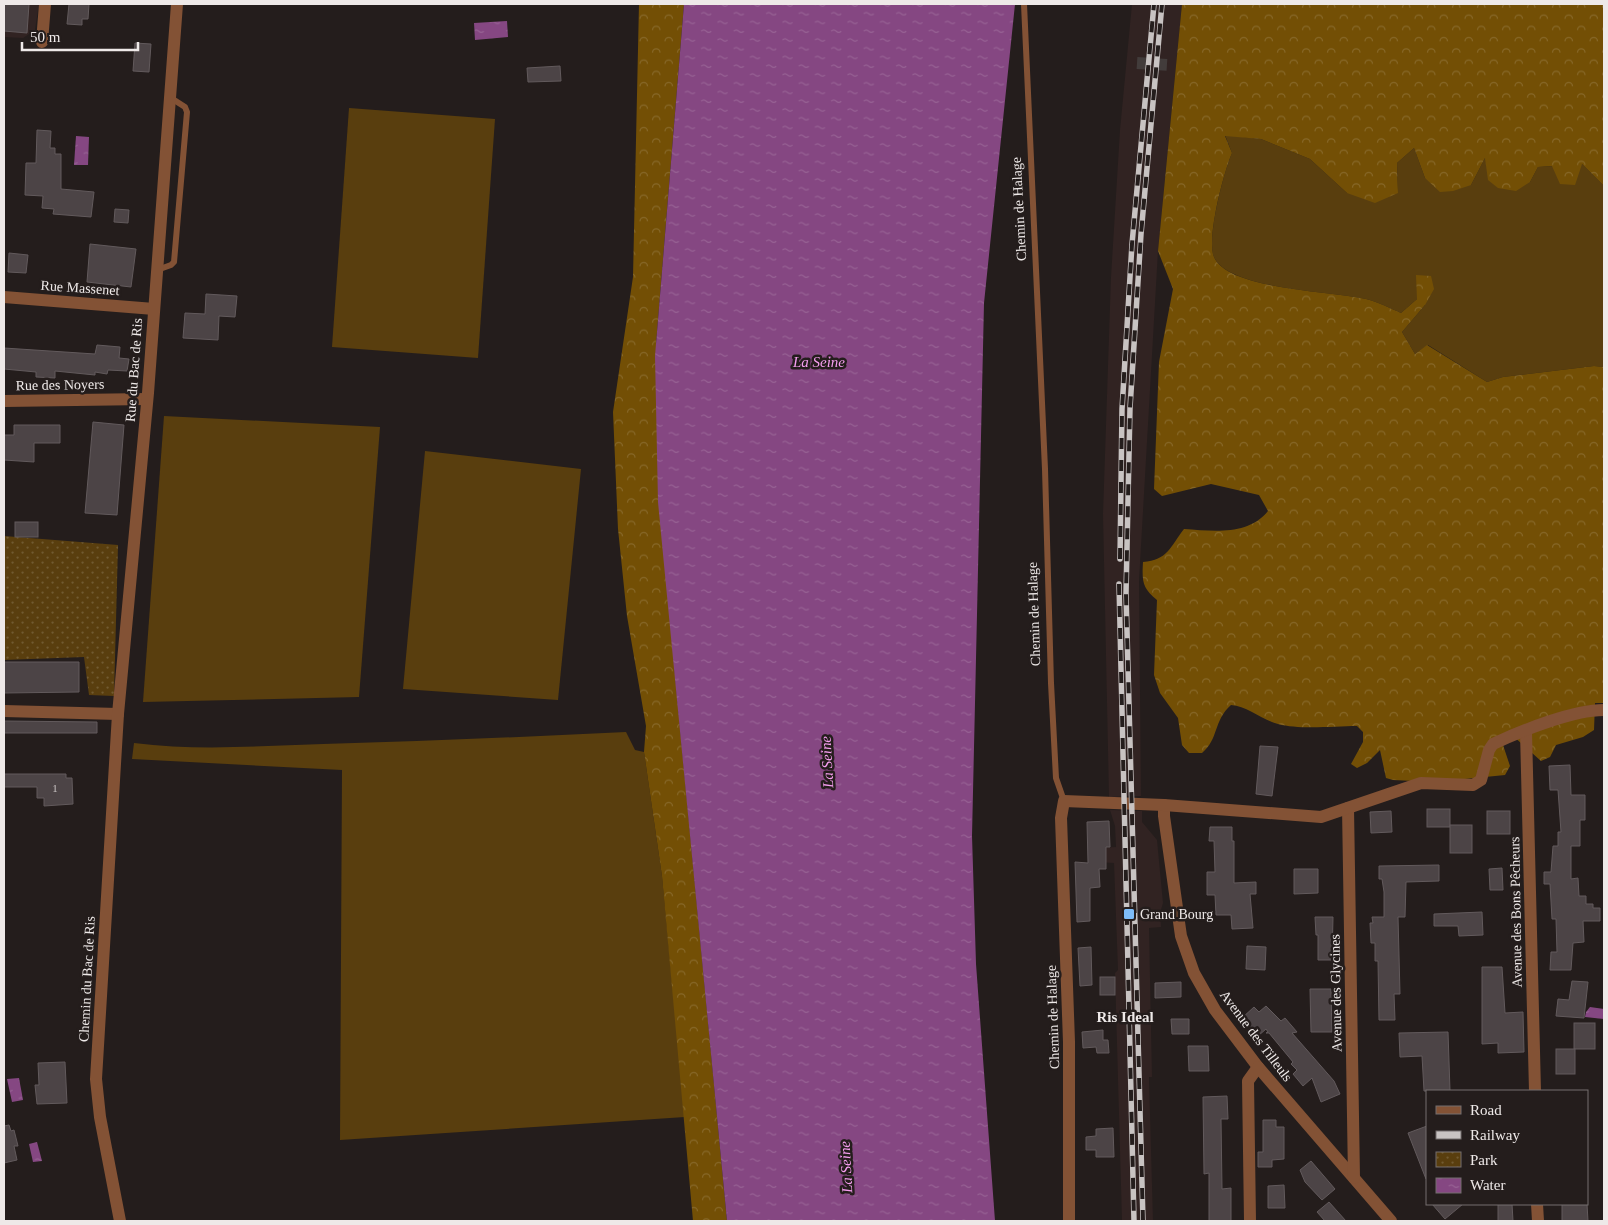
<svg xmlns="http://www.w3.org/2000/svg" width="1608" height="1225" font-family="'Times New Roman',serif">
<defs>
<pattern id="forest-crowns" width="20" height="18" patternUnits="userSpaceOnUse" patternTransform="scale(1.25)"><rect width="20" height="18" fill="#734f05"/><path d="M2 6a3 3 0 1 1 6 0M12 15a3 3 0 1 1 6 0" fill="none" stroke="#876829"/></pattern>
<pattern id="park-dots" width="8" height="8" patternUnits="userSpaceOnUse" patternTransform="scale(1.25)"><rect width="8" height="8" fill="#593e0e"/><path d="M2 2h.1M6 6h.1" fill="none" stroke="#715a31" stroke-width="1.8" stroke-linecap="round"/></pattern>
<pattern id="water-ripples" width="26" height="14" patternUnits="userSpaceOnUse" patternTransform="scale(1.25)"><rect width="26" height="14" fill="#854782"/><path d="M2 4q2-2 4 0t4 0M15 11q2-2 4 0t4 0" fill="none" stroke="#976294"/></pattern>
</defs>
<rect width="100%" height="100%" fill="#241d1c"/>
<g fill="#312322">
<polygon points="4,4 39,4 35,30 23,38 4,37"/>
<polygon points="1132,4 1182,4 1158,251 1139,581 1141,796 1109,797 1103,514 1111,277 1120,130"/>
<polygon points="1110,810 1142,811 1142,822 1157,840 1163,903 1160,913 1161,927 1149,928 1152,1077 1149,1077 1153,1221 1122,1221 1115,973 1118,970 1114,863 1097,862 1097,848 1116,847 1115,826"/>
</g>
<g fill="#593e0e">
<polygon points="349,108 495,119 478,358 332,347"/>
<path d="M1225,135l36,4 49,20 37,34h51l-1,-30 17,-15 11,30 46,7 14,-27 45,24 8,-15 44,-3 22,22v181l-10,-1 -91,11 -16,5 -59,-37 -13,9 -13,-22 23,-27 -8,-6 -16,14c-11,-5 -23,-11 -35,-14 -33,-8 -137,-9 -152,-42 -8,-17 10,-86 18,-104z"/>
<polygon points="164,416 380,427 359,697 143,702"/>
<polygon points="425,451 581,469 558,700 403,689"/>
<path d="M626,732l9,18 9,2 18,124 23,241 -345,23 2,-370 -210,-11 2,-16c62,8 126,3 189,1 101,-3 202,-7 303,-12z"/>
</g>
<g fill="url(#forest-crowns)">
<polygon points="639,4 684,4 656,344 674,664 727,1221 693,1221 662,876 644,752 646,726 627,616 618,529 613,412 633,277"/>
<path d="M1182,4h422v182l-22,-22 -7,21 -15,-1 -8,-18 -14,1 -8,15 -14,9 -18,-3 -10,-8 -3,-22 -14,27 -18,6 -13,1 -15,-14 -11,-30 -17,15 1,30 -23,10 -28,-10 -37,-34 -49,-20 -36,-3 7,17c-8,18 -26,86 -18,104 14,33 119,34 152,42 12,3 24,9 35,14l16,-14 -1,-24 15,1 3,13 -9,16 -23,27 13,22 12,-9 60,37 16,-5 91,-11 10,1v336h-9l-1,27 -11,7 -27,8 -6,12 -9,4 -29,-26 -10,7 8,24 -5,9 -70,7 -42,-2 -7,-2 -6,-28 -13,13 -10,5 -6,-4 12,-22v-10l-6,-6c-23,0 -57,4 -79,-2 -16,-4 -31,-18 -47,-19 -18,16 -12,34 -29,48h-13l-7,-8 -4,-27 -18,-25 -6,-18 3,-75c-15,-12 -15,-19 -14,-38 25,-2 27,-15 41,-33 29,2 64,7 84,-18l-9,-16 -48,-11 -49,12 -8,-7 5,-127 14,-73 -15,-38z"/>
</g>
<polygon fill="url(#park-dots)" points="4,536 118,545 114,696 89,695 84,657 4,660"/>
<g fill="url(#water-ripples)">
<polygon points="684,4 1015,4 984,303 972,836 976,964 995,1221 727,1221 658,502 655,356"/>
<polygon points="507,21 508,37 475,40 474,23"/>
<polygon points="76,136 89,137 88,165 74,165"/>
<polygon points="1590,1007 1604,1009 1604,1019 1585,1017 1586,1012"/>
<polygon points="19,1078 23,1100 12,1102 7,1079"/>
<polygon points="37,1142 42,1161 33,1162 29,1144"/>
</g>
<g fill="#4c4446" stroke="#625a5c">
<polygon points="4,4 29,4 27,33 4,31"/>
<polygon points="69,4 89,4 88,19 82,19 82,25 67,24"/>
<polygon points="135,43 151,44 149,72 133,71"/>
<polygon points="560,66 561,81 528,82 527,68"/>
<polygon points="37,130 51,131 50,148 55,148 55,154 61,154 61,189 94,192 91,217 53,214 54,209 42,208 43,196 25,195 26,163 36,163"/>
<polygon points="115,209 129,210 128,223 114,222"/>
<polygon points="90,244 136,249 131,287 87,282"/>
<polygon points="9,253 28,255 26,273 8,272"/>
<polygon points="206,294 237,296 235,317 219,316 218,340 183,338 185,313 205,314"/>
<polygon points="97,345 120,347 119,358 129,359 127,371 108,370 107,374 95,372 95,375 55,371 55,378 36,377 36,372 4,369 4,348 95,354"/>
<polygon points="93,422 124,425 117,515 85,513"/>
<polygon points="14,425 60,425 60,443 34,443 34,462 4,460 4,435 14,435"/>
<rect x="15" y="522" width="23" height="15"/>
<polygon points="4,662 79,662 79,692 4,693"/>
<polygon points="4,721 97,722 97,733 4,733"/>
<polygon points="1260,746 1278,747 1272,796 1256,794"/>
<polygon points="1570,765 1571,795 1585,795 1585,820 1580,820 1580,846 1571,846 1571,879 1578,878 1579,896 1586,896 1586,904 1593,904 1593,908 1600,908 1600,921 1583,921 1584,942 1573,943 1571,970 1550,970 1551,952 1557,952 1556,919 1552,919 1550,884 1544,884 1544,872 1551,872 1553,846 1558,846 1558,832 1561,832 1558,790 1550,790 1549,766"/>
<polygon points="4,774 66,774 66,778 72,778 73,804 44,806 44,798 37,798 37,787 4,787"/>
<rect x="1427" y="809" width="23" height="18"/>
<polygon points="1391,811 1392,832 1371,833 1370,812"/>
<rect x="1487" y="811" width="23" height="23"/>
<polygon points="1109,821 1110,847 1106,847 1106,869 1099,869 1100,887 1090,888 1090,921 1077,922 1075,862 1088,863 1087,822"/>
<rect x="1450" y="825" width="22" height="28"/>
<polygon points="1210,827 1232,827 1232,841 1234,841 1234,883 1256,882 1256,894 1250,894 1253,928 1232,929 1231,915 1216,915 1215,895 1207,895 1207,872 1215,872 1214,841 1209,841"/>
<polygon points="1439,865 1439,881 1406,882 1405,917 1398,917 1400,994 1394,994 1395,1020 1379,1020 1378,961 1375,961 1375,943 1371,943 1370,923 1373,923 1372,917 1384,917 1384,892 1382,879 1379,879 1379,866"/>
<polygon points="1502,868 1503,890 1490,890 1489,869"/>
<polygon points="1294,869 1318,869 1318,893 1294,894"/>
<polygon points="1482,912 1483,935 1459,936 1458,926 1434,926 1434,914"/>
<polygon points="1315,917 1333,917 1332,960 1318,960 1318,935 1316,935"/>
<polygon points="1247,946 1266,947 1265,970 1246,969"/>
<polygon points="1091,947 1092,985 1080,986 1078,948"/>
<polygon points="1482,967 1502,967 1505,1013 1523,1012 1524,1052 1498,1053 1498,1043 1482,1044"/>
<rect x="1100" y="977" width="15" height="18"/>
<polygon points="1572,981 1588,982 1584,1018 1556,1016 1558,999 1569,1000"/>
<polygon points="1181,982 1181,997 1155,998 1155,983"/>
<polygon points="1310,989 1331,989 1332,1032 1311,1032"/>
<polygon points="1266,1006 1281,1021 1285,1018 1297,1032 1292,1033 1334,1081 1340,1094 1321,1102 1312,1078 1303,1086 1293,1074 1297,1070 1291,1064 1293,1062 1269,1033 1266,1033 1268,1032 1266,1029 1258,1036 1242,1018 1254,1007 1259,1012"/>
<polygon points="1171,1019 1189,1019 1189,1034 1172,1034"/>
<rect x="1574" y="1023" width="21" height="26"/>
<polygon points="1103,1030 1103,1040 1108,1040 1109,1053 1097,1053 1096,1047 1083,1048 1082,1032"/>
<polygon points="1448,1032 1450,1091 1424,1091 1422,1056 1400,1057 1399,1033"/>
<polygon points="1188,1046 1208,1046 1209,1071 1189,1071"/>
<rect x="1556" y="1049" width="19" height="25"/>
<polygon points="65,1062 67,1103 37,1104 35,1085 39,1085 38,1063"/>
<polygon points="1227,1096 1228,1119 1221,1119 1222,1189 1231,1188 1231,1221 1209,1221 1209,1173 1204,1174 1203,1097"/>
<polygon points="1263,1120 1276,1120 1276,1127 1284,1127 1284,1159 1272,1160 1272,1167 1258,1167 1258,1152 1263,1152"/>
<polygon points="9,1125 11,1131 14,1130 18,1146 14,1146 17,1160 4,1163 4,1126"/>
<polygon points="1427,1126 1427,1179 1426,1179 1408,1133"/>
<polygon points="1113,1128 1114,1157 1096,1157 1096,1150 1086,1150 1086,1137 1096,1136 1096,1129"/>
<polygon points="1311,1161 1335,1189 1322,1200 1305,1182 1300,1170"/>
<polygon points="1284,1185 1285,1208 1268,1208 1268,1186"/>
<polygon points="1329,1202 1346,1221 1325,1221 1317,1212"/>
<polygon points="1432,1204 1463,1204 1445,1219"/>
<polygon points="1498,1204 1512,1204 1513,1221 1498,1221"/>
<polygon points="1562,1204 1587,1204 1588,1221 1562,1221"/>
</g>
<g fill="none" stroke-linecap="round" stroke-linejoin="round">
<polyline stroke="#423c3b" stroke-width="12" stroke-dasharray="12 6" stroke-linecap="butt" points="1137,63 1169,65"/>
<g stroke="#835235" stroke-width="6">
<polyline points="1024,4 1045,469 1051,683 1056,778 1064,801"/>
<polyline points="157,270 171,265 174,262 187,112 185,107 171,98"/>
</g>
<g stroke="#835235" stroke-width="12">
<polyline points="42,42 45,4"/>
<polyline points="4,297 154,309"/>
<polyline points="4,401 147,399"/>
<polyline points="4,711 118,714"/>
<polyline points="1526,732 1535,1091"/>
<polyline points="1164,805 1164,816 1181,936 1194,973 1215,1010 1258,1067 1391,1221"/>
<polyline points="1348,808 1354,1178"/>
<polyline points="1537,1204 1538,1221"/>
<polyline points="120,1221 100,1117 96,1079 118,714 148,393 177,4"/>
<path d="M1069,1221v-179l-8,-224 3,-17 100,4 157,12 100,-34 52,2 8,-5 8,-30 4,-6c30,-14 80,-34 111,-34"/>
<polyline points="1250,1221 1248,1081 1258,1067"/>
</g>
<defs>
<g id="rail">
<polyline points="1120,559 1122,409 1132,244 1154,4"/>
<polyline points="1119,584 1134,1221"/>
<polyline points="1143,1221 1126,594 1130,408 1141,234 1162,4"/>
</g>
</defs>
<use href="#rail" stroke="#c8c3c2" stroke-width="5.5"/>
<use href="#rail" stroke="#241d1c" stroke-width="4" stroke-dasharray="11" stroke-linecap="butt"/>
</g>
<rect fill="#7ebdf9" stroke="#241d1c" stroke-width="2" x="1123" y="908" width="12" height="12" rx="2.5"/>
<g text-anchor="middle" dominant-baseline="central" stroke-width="5" stroke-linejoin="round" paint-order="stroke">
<g font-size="11" fill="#c6c0c0">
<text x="55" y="788">1</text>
</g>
<g font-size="14" fill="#eee9e8" stroke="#241d1c">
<text transform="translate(1019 209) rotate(-93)">Chemin de Halage</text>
<text transform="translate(80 288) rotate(4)">Rue Massenet</text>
<text transform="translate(134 370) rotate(-86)">Rue du Bac de Ris</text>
<text transform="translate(60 385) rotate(-1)">Rue des Noyers</text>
<text transform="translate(1034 614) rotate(-92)">Chemin de Halage</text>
<text transform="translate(1516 912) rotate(-91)">Avenue des Bons Pêcheurs</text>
<text transform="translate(87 979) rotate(-87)">Chemin du Bac de Ris</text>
<text transform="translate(1336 993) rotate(-91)">Avenue des Glycines</text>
<text transform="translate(1053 1017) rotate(-92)">Chemin de Halage</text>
<text transform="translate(1256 1036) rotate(53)">Avenue des Tilleuls</text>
</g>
<g font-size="14" fill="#eee9e8" stroke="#241d1c" text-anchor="start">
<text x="1140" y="914">Grand Bourg</text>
</g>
<g font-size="15" font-style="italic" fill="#f69ef0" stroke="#241d1c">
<text x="819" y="362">La Seine</text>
<text transform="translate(827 762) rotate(-93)">La Seine</text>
<text transform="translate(846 1167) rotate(-93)">La Seine</text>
</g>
<g font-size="15" font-weight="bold" fill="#eee9e8" stroke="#241d1c">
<text x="1125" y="1017">Ris Ideal</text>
</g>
</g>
<rect width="1608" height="1225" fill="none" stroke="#eee9e8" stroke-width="10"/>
<rect x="1426" y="1090" width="162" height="115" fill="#241d1c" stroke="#756f6e"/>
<rect x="1436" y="1106" width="25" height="8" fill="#835235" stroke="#756f6e"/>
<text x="1470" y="1115" font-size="15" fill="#eee9e8">Road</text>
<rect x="1436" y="1131" width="25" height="8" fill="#c8c3c2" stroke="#756f6e"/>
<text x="1470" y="1140" font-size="15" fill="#eee9e8">Railway</text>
<rect x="1436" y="1152" width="25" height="15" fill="url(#park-dots)" stroke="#756f6e"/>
<text x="1470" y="1165" font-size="15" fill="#eee9e8">Park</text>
<rect x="1436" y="1178" width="25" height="15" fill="url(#water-ripples)" stroke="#756f6e"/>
<text x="1470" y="1190" font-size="15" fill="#eee9e8">Water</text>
<path d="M22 42v8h116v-8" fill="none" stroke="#eee9e8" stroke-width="2.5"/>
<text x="30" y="42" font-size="15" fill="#eee9e8" stroke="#241d1c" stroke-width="4" paint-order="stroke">50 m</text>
</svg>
